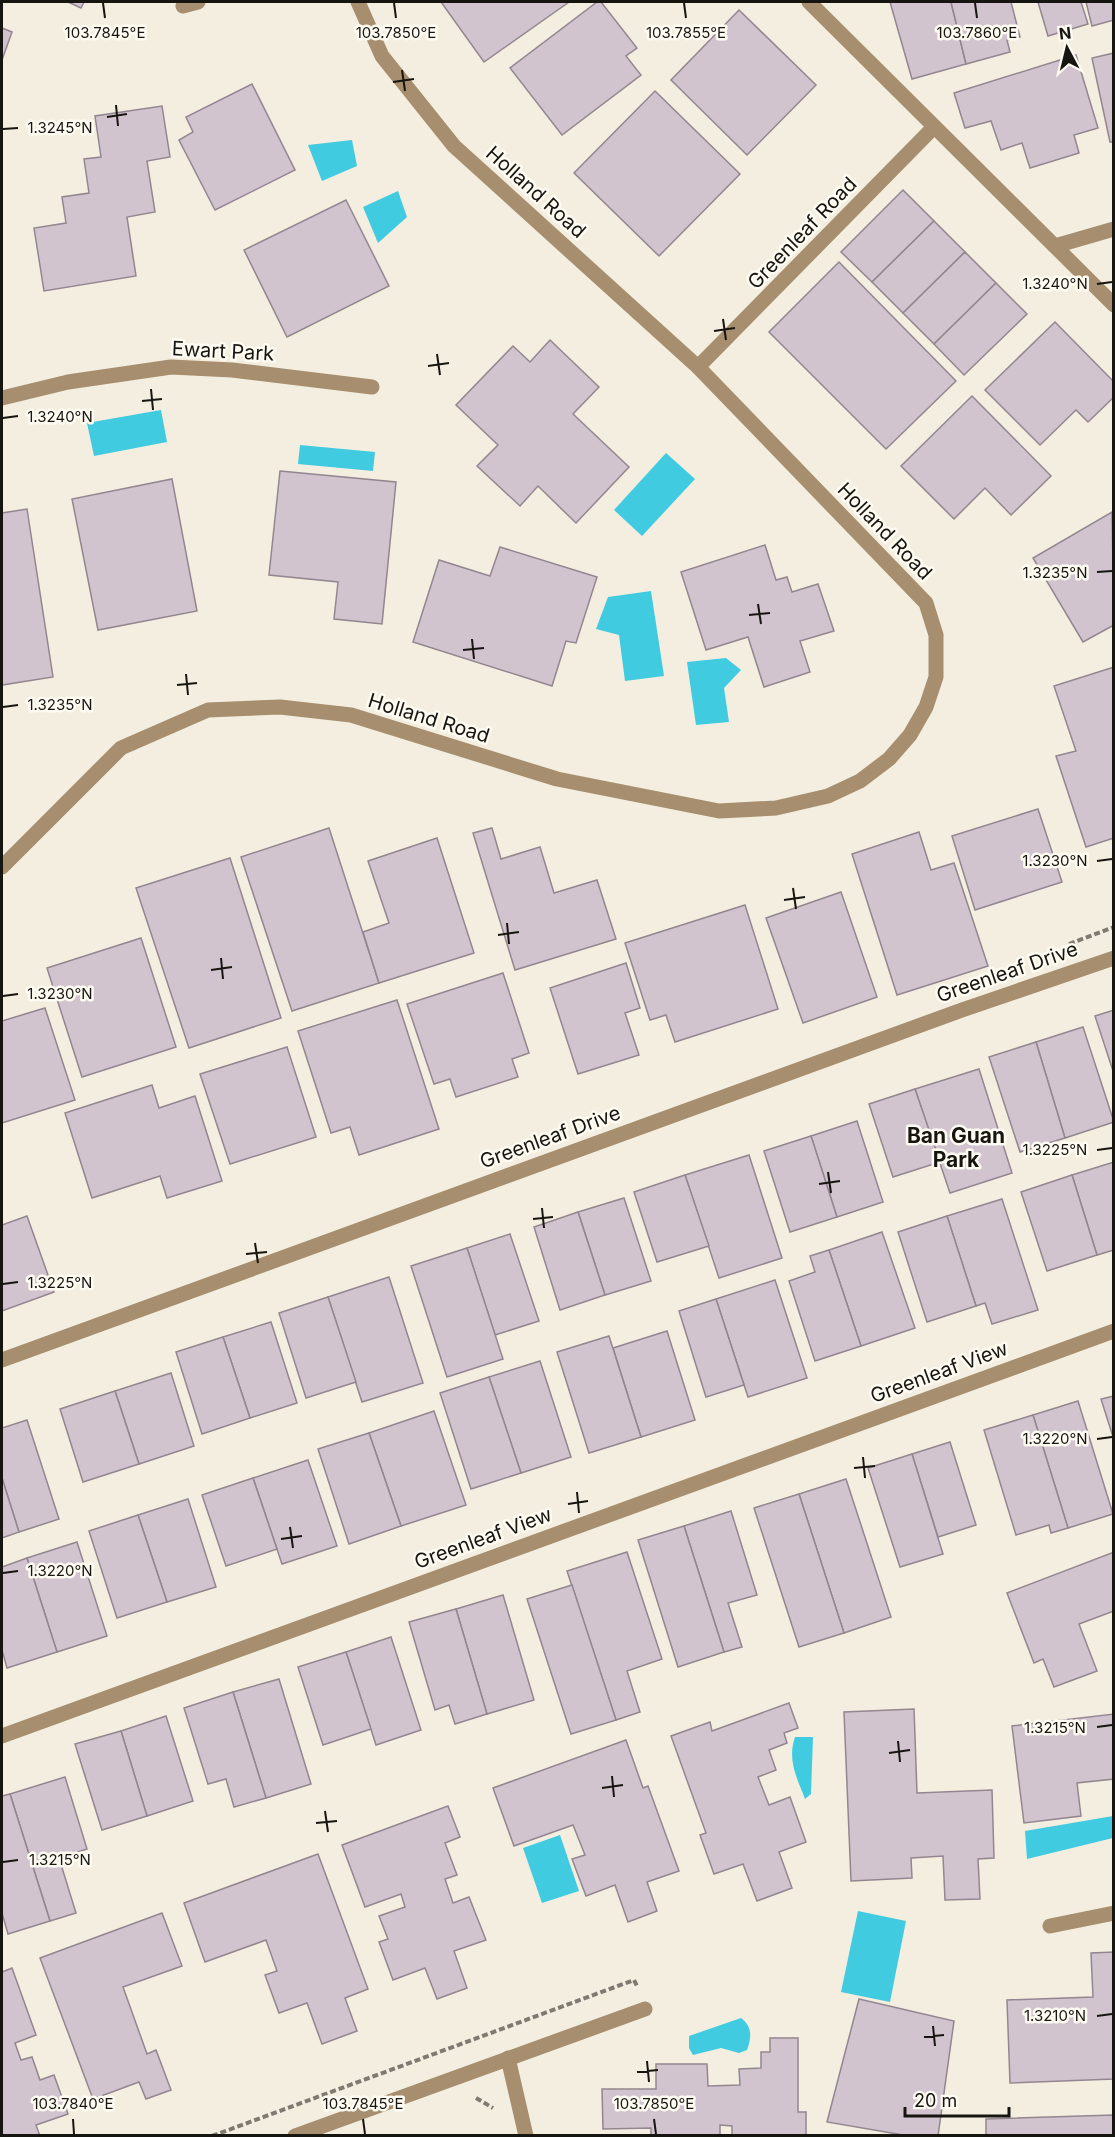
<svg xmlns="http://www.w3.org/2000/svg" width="1115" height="2137" font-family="Inter,sans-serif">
<rect width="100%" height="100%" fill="#f3eedf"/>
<g fill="#40cbe1">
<polygon points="352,140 357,166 322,181 308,145"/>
<polygon points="398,191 407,217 378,243 363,207"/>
<polygon points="161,410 167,442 94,456 87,423"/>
<polygon points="300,445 375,452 373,471 298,464"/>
<polygon points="666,453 695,479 642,536 614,510"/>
<polygon points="651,591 664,676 625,681 619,635 596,629 608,597"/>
<polygon points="726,658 741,670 724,688 729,722 696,725 687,662"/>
<path d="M795,1737h18l-2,57 -6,5c-8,-21 -18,-39 -10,-62z"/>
<polygon points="1113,1816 1113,1838 1027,1859 1025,1831"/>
<polygon points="560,1835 579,1891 542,1903 523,1848"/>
<polygon points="858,1911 906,1921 890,2002 841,1992"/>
<path d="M741,2018c11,8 11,19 6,32l-8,3 -18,-5 -28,7 -4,-7v-12z"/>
</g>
<g fill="#d2c4cf" stroke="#938690" stroke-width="1.5">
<polygon points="68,2 84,2 81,8"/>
<polygon points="441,2 569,2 484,62"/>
<polygon points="597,2 601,2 637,48 626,56 641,75 562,135 510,68"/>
<polygon points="890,2 951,2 966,64 912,79"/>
<polygon points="951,2 1011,2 1020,37 1007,40 1010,52 966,64"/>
<polygon points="1038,2 1081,2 1088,24 1048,36"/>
<polygon points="1086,2 1114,2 1114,20 1092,26"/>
<polygon points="739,10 816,85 747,155 671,80"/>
<polygon points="2,28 12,32 2,60"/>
<polygon points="1114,53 1114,142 1110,142 1092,58"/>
<polygon points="1076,55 1098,128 1074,135 1079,153 1030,168 1022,143 1001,150 991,121 965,128 954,93"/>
<polygon points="252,84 295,170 215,210 179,140 193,132 186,117"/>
<polygon points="655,91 740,174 659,256 574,173"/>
<polygon points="162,106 170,157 147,161 155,212 127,217 136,276 44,291 34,228 66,223 62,197 89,193 84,159 101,157 95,116"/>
<polygon points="903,190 934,221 872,282 841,252"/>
<polygon points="346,200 389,286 287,337 244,250"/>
<polygon points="934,221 965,252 903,313 872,282"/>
<polygon points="965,252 996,283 934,344 903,313"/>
<polygon points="839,262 956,381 886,449 769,332"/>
<polygon points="996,283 1027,314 964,375 934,344"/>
<polygon points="1055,322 1114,382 1114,397 1088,422 1076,410 1040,445 985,390"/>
<polygon points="550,340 599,387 573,414 629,467 576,523 538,486 520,506 477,466 498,445 456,405 513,346 530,362"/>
<polygon points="972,396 1051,476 1011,515 985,488 954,519 901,466"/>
<polygon points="280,471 396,482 382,624 334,619 338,582 269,575"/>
<polygon points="172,479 197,611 98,630 72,499"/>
<polygon points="27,509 53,677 2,685 2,513"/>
<polygon points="1112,512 1114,625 1083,642 1033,558"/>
<polygon points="765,545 776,580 787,577 792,592 818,584 834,631 800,641 810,672 764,687 748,637 706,650 681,572"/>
<polygon points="500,547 597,577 576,643 566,641 552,686 413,642 439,560 490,576"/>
<polygon points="1114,667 1114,838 1086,847 1056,756 1076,751 1054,686"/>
<polygon points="1038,809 1062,882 975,910 952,836"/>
<polygon points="329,828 379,983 292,1011 241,857"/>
<polygon points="492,828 501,859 540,847 554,893 597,880 616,939 515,970 473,833"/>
<polygon points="919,832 931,870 954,863 988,966 897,995 852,854"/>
<polygon points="437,838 474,953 379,983 363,932 389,923 368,861"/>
<polygon points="230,858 281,1018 189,1048 136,888"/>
<polygon points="841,892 877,997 803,1023 766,918"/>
<polygon points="745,905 778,1009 675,1042 666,1015 650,1020 625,943"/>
<polygon points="141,938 176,1047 82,1077 47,968"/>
<polygon points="626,963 640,1008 625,1013 639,1055 578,1074 550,988"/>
<polygon points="503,973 529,1053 512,1059 518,1077 456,1097 450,1079 434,1084 407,1004"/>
<polygon points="397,1000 439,1129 359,1155 350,1127 331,1133 298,1031"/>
<polygon points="45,1008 75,1100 2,1123 2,1021"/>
<polygon points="1114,1010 1114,1074 1095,1016"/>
<polygon points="1083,1027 1114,1122 1065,1138 1036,1042"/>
<polygon points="1036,1042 1065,1138 1020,1152 989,1057"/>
<polygon points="287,1047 316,1137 230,1164 200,1074"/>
<polygon points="979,1069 1012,1173 950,1193 915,1089"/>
<polygon points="152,1085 159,1108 195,1096 222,1181 167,1198 160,1176 92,1198 65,1113"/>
<polygon points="915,1089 940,1162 893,1177 869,1104"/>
<polygon points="857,1121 883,1202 837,1217 811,1136"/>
<polygon points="811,1136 837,1217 790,1232 764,1151"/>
<polygon points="749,1155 782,1258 719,1278 685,1175"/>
<polygon points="1114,1162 1114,1250 1097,1255 1072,1175"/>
<polygon points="685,1175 709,1246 657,1262 634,1192"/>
<polygon points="1072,1175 1097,1255 1047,1271 1021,1192"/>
<polygon points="624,1198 651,1281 605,1295 578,1212"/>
<polygon points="1002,1199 1038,1310 992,1324 985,1303 976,1306 947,1216"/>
<polygon points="578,1212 605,1295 560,1310 534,1227"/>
<polygon points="27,1216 54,1292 2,1311 2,1225"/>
<polygon points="947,1216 976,1306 927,1322 898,1232"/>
<polygon points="882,1232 915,1328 861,1346 829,1250"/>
<polygon points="510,1234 539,1321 495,1335 467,1248"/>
<polygon points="467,1248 503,1359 447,1377 411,1266"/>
<polygon points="829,1250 861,1346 815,1361 789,1281 815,1272 810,1256"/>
<polygon points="389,1277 423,1383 362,1402 328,1297"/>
<polygon points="775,1280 807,1378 748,1397 716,1299"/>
<polygon points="328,1297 356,1382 306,1398 279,1313"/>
<polygon points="716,1299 744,1385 706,1397 679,1311"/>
<polygon points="271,1322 297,1403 250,1418 223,1337"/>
<polygon points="667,1331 695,1420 641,1437 613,1348"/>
<polygon points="609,1336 641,1437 589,1453 557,1352"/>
<polygon points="223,1337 250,1418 202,1434 176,1352"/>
<polygon points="540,1361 571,1457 521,1473 489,1377"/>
<polygon points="171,1373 194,1446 139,1464 115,1391"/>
<polygon points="489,1377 521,1473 471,1489 440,1393"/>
<polygon points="115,1391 139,1464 83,1482 60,1409"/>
<polygon points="1114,1396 1114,1440 1101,1399"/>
<polygon points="1078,1401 1113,1514 1068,1528 1033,1415"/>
<polygon points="434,1411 466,1505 401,1526 369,1433"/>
<polygon points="1033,1415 1068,1528 1051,1533 1049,1525 1016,1535 984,1430"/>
<polygon points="27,1420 59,1519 19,1532 2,1478 2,1428"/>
<polygon points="369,1433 401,1526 349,1544 318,1449"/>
<polygon points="950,1442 976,1525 938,1537 912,1454"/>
<polygon points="912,1454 943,1554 900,1567 868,1468"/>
<polygon points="308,1460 337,1546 282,1564 253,1478"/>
<polygon points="2,1478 19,1532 2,1538"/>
<polygon points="253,1478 277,1549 226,1566 202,1495"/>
<polygon points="846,1479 891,1617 844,1633 799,1494"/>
<polygon points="799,1494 844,1633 799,1647 754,1508"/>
<polygon points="188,1499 216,1587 167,1602 138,1515"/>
<polygon points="731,1511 757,1595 728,1603 742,1647 724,1652 684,1526"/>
<polygon points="138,1515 167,1602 117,1618 89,1531"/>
<polygon points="684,1526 724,1652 678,1667 638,1540"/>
<polygon points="77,1542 107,1636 57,1652 27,1558"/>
<polygon points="627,1552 662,1659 627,1671 640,1712 616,1720 567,1571"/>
<polygon points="1114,1552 1114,1611 1079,1624 1097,1671 1054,1687 1043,1659 1034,1663 1007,1593"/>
<polygon points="27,1558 57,1652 7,1668 2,1650 2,1567"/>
<polygon points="572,1585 616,1720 571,1734 527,1599"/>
<polygon points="503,1595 534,1700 487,1714 456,1609"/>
<polygon points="456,1609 487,1714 455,1724 449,1705 435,1710 409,1622"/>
<polygon points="391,1637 421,1730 376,1745 346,1652"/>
<polygon points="346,1652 371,1729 323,1745 298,1667"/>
<polygon points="279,1679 311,1784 266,1798 233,1692"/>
<polygon points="233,1692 266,1798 234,1807 226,1779 208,1784 184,1708"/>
<polygon points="789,1703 798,1728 784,1733 787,1743 769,1750 776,1770 758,1777 769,1805 790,1797 806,1842 779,1852 792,1888 757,1901 743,1864 714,1874 700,1835 706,1833 671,1736 710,1722 712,1731"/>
<polygon points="914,1709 917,1793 992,1790 994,1858 978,1859 980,1899 945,1900 943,1856 911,1858 912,1878 851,1881 844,1712"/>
<polygon points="1114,1714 1114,1779 1077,1783 1081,1816 1024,1823 1012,1726"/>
<polygon points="166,1716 193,1801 147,1816 121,1731"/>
<polygon points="121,1731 147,1816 102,1830 75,1744"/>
<polygon points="626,1740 643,1788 648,1786 679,1871 647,1882 657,1911 628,1922 615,1885 586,1896 572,1859 585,1855 573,1825 514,1846 493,1788"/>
<polygon points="65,1777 87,1849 59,1858 76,1913 50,1921 10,1794"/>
<polygon points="10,1794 50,1921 8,1934 2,1913 2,1796"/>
<polygon points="448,1806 460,1837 445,1843 457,1875 445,1879 453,1903 469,1897 486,1940 454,1951 467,1988 437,1999 425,1968 393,1980 379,1942 388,1939 379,1916 405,1907 401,1894 365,1907 342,1845"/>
<polygon points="318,1854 368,1989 345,1998 357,2031 322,2044 307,2003 279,2013 265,1975 277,1971 266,1940 205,1962 184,1903"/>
<polygon points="162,1913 182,1966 123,1987 147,2054 156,2050 171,2090 146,2099 139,2082 93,2099 40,1958"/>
<polygon points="1114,1952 1114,2079 1010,2083 1007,2000 1093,1997 1091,1953"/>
<polygon points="12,1968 36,2035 15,2043 21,2060 32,2057 40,2080 54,2075 68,2114 36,2125 40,2136 2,2136 2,1972"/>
<polygon points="859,1999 954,2021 938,2136 909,2136 827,2122"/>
<polygon points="770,2038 798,2038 798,2112 806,2112 806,2136 732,2136 732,2126 720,2125 720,2136 651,2136 651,2128 603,2129 602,2089 656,2089 656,2064 707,2064 708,2086 740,2085 739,2069 761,2068 761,2052 770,2052"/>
<polygon points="1114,2115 1114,2136 986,2136 986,2119"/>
</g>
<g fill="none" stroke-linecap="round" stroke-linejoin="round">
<g stroke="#7e7a71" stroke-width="4" stroke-dasharray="6 3" stroke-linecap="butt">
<polyline points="1069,944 1114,927"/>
<polyline points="476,2098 493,2108"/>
<polyline points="212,2136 634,1980 637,1986"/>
</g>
<g stroke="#a68e6e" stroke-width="15">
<polyline points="809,2 1114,305"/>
<polyline points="183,6 198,2"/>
<polyline points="1055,246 1114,229"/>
<polyline points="698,367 934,127"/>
<polyline points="2,398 68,382 171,367 232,370 372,387"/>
<polyline points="2,867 121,748 208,710 280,707 351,715 557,779 719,811 776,808 828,796 860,781 889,759 910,735 926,707 936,677 936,635 926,603 698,367 454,146 382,56 358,2"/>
<polyline points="2,1360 962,1010 1114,958"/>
<polyline points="2,1736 1114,1331"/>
<polyline points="1050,1926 1114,1913"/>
<polyline points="508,2058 526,2136"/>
<polyline points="295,2136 645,2009"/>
</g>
</g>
<path fill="none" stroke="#171510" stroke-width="2" d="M103,3l2,15M394,3l2,15M684,3l2,15M975,3l2,15M402,70l3,21M393,82l21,-3M116,105l2,21M107,117l20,-3M3,129l15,-1M1097,284l15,-2M723,319l3,21M714,331l21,-3M437,354l3,21M428,366l21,-3M151,389l2,21M142,401l20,-2M3,418l15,-2M1097,572l15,-1M758,604l3,20M749,615l21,-2M472,639l2,20M463,650l21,-2M186,674l2,21M177,685l20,-2M3,707l15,-2M1097,861l15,-2M793,888l3,21M784,900l21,-3M507,923l2,21M498,935l21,-3M221,958l2,21M211,970l21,-3M3,996l15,-2M1097,1150l15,-2M828,1172l3,21M819,1184l21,-3M542,1208l2,20M533,1219l20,-2M255,1243l3,20M246,1254l21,-2M3,1284l15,-2M1097,1439l15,-2M863,1457l2,21M854,1468l21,-2M577,1492l2,21M568,1504l20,-3M290,1527l3,21M281,1539l21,-3M3,1573l15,-2M1097,1727l15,-2M898,1741l2,21M889,1753l21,-3M612,1776l2,21M602,1788l21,-3M325,1811l3,21M316,1823l21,-2M3,1862l15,-2M1097,2016l15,-2M933,2026l2,20M924,2037l20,-2M647,2061l2,21M637,2072l21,-2M73,2119l1,15M363,2119l2,15M654,2119l2,15"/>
<g text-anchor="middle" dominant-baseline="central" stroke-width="5" stroke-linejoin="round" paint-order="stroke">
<g font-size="20" fill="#171510" stroke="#fefbf2">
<text transform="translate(536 192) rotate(42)">Holland Road</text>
<text transform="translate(802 233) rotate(-46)">Greenleaf Road</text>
<text transform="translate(223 351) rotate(3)">Ewart Park</text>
<text transform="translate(885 531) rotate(46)">Holland Road</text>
<text transform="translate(429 718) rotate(17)">Holland Road</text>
<text transform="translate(1007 972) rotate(-19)">Greenleaf Drive</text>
<text transform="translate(550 1137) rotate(-20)">Greenleaf Drive</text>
<text transform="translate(939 1372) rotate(-20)">Greenleaf View</text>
<text transform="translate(483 1538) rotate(-20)">Greenleaf View</text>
</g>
<g font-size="21" font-weight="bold" fill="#171510" stroke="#fefbf2">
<text x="956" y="1135">Ban Guan<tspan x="956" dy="24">Park</tspan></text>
</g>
</g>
<g font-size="15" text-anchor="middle" fill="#171510" stroke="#fefbf2" stroke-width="5" stroke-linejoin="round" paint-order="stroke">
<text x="105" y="38">103.7845°E</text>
<text x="396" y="38">103.7850°E</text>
<text x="686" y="38">103.7855°E</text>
<text x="977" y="38">103.7860°E</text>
<text x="60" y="133">1.3245°N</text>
<text x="1055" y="289">1.3240°N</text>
<text x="60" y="422">1.3240°N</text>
<text x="1055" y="578">1.3235°N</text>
<text x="60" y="710">1.3235°N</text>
<text x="1055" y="866">1.3230°N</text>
<text x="60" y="999">1.3230°N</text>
<text x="1055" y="1155">1.3225°N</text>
<text x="60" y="1288">1.3225°N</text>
<text x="1055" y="1444">1.3220°N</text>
<text x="60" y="1576">1.3220°N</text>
<text x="1055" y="1733">1.3215°N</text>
<text x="60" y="1865">1.3215°N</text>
<text x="1055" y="2021">1.3210°N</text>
<text x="73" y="2109">103.7840°E</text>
<text x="363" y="2109">103.7845°E</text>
<text x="654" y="2109">103.7850°E</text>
</g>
<rect width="1115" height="2137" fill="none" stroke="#171510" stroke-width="6"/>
<g transform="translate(1067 48) rotate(353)" stroke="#fefbf2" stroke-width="4.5" paint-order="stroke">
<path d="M0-4.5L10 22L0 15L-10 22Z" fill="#171510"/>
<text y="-9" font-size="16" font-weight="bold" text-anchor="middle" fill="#171510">N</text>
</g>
<path d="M905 2107v9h104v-9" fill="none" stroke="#171510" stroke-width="3"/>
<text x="914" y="2107" font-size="18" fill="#171510" stroke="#fefbf2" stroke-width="4.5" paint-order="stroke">20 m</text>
</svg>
